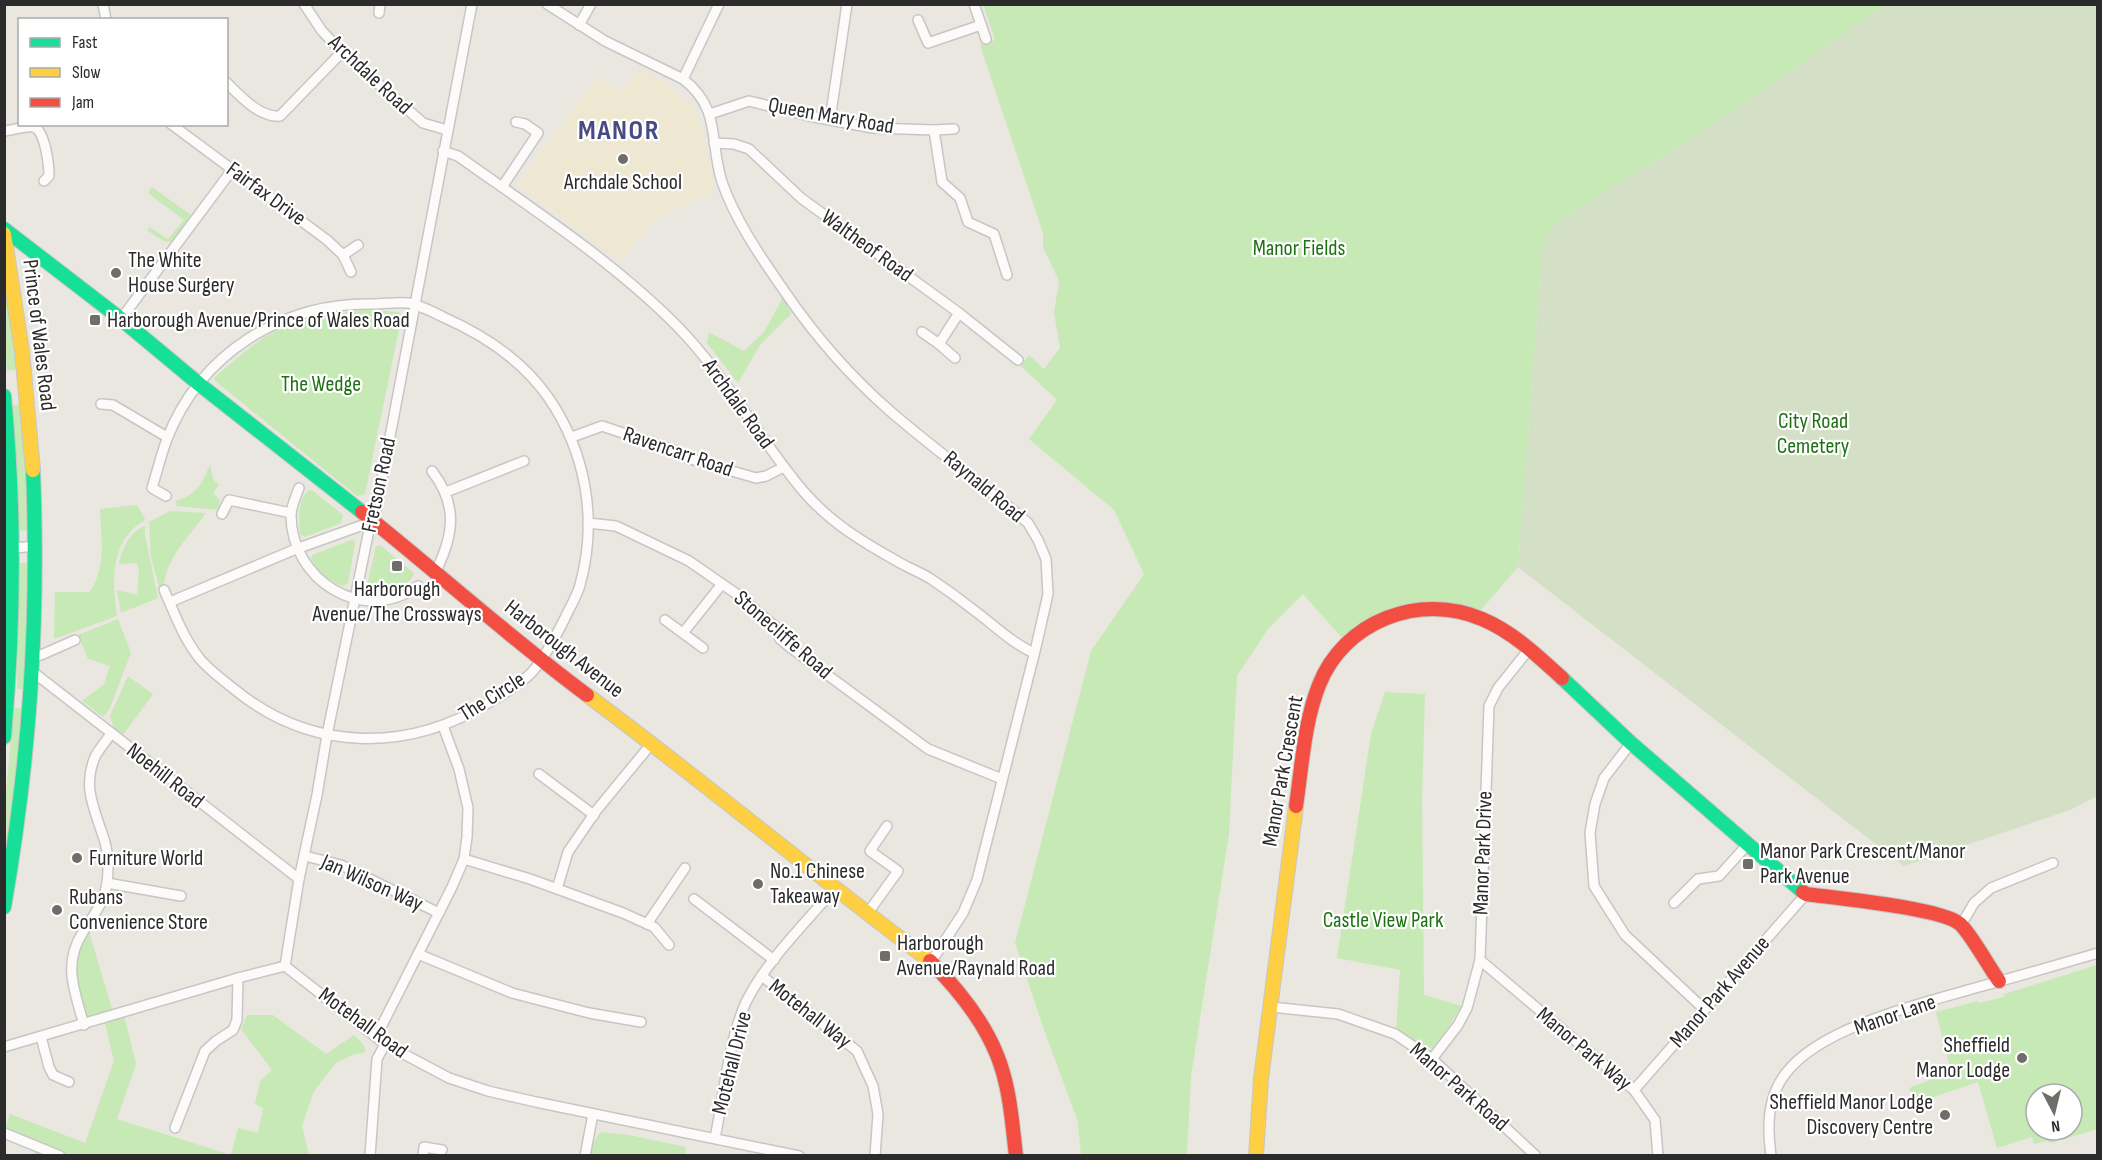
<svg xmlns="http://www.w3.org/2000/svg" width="2102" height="1160" font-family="'Sofia Sans Condensed',sans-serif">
<rect width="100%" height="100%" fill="#eae7e0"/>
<polygon fill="#eee8d3" points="638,70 662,80 694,107 703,132 715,192 658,217 621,261 517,185 596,78 621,91"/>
<g fill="#c6e9b5" fill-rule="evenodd">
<polygon points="983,4 1886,5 1710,126 1553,225 1542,250 1518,567 1480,611 1410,603 1343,639 1303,594 1268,629 1237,676 1229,834 1191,1076 1187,1155 1081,1155 1078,1122 1043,1027 1015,943 1091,651 1144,574 1114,510 1029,439 1057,400 1021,366 1029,355 1044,369 1060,348 1054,313 1059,281 1043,247 1043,233 980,45 995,40"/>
<polygon points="152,187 191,215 171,242 164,241 148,231 149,227 168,239 184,220 148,193"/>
<polygon points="9,291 19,369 7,371 4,350 4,292"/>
<polygon points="783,297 791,314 760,345 738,383 707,343 709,332 744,351 764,332"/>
<path d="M365,310l34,2 3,3 -37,179 -8,2 -143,-116 1,-3c15,-12 28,-25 44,-36 31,-22 69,-27 106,-31z"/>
<polygon points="24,404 30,530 19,531 12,405"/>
<path d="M210,465l3,14 6,6 -6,8 7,7 -2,10 -42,-4v-5c22,-7 25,-17 34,-36z"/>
<path d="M309,490l4,1 30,24 -2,8 -36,14 -5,-3c-1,-15 -3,-34 9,-44z"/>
<path d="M137,505l8,14 -1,2c-34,18 -32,62 -27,95l-63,23 1,-47h34c18,-23 12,-55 11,-83z"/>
<path d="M170,511l36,2c-16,23 -39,43 -42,72l-5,1 -8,-28 -2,-36z"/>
<path d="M145,526v9l13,63 -37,15 -4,-23 20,5 2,-26 -3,-6 -17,1c3,-15 11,-33 26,-38z"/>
<path d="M352,540l3,1v3l-7,39 -5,3c-14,-5 -27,-15 -32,-28l1,-3z"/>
<path d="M380,545l34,28c-4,15 -30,19 -44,18l-3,-5 8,-36v-3z"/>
<polygon points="19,563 31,563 28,690 17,689"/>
<polygon points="118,619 131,653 109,710 103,717 82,701 104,684 110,666 88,659 78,635"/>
<polygon points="128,676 153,694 123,735 114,728 110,716"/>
<polygon points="1385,692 1425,694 1422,798 1424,995 1462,1006 1434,1048 1423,1048 1396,1031 1400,970 1337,958 1371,734"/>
<polygon points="14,708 26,709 10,845 5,844 5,801"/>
<polygon points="87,925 113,1012 123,1010 136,1064 117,1119 231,1155 238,1128 258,1133 263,1108 255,1104 260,1081 272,1070 241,1029 247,1015 273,1015 326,1054 354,1035 364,1045 365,1052 352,1055 336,1063 314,1091 302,1126 309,1155 34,1155 40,1142 5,1129 10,1114 85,1143 114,1061 103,1015 84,1021 72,976 73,948"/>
<path d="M2097,965v164l-35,11 -5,-5 -1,7 -4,1 -6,-2 -12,3 -2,-7 -35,11 -19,-66 -62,21 -7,-15 42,-16 -15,-60 42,-11 1,2 25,-6v-3zM2036,1094h36v36h-36z"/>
<polygon points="600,1132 629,1135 686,1147 685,1155 585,1156"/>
</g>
<polygon fill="#d3e0c6" points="1886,5 2098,5 2097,796 2070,810 1904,866 1518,567 1542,250 1553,225 1710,126"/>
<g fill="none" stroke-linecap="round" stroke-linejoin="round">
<defs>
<g id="street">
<polyline points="103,4 106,20"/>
<polyline points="304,4 322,31 342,52 423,123 447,130"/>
<path d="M547,4l58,37 78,38c39,30 26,63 39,103 13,38 40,77 63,110 30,44 65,84 105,119 45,39 93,73 138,112l10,17 8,19 2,35 -12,53 -59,233 -14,33 -32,49"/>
<polyline points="974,4 986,39"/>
<polyline points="379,13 380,4"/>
<polyline points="918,20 928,43 981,25"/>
<polyline points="579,25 591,4"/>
<polyline points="683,79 719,4"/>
<path d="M226,82c14,14 34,36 54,34l62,-64"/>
<polyline points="710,114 749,101 809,116 873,128 934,130 954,129"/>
<polyline points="830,120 847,4"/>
<polyline points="171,124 327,240 343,255 351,272"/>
<polyline points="934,130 942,182 960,198 968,222 994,234 1007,275"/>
<path d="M4,131c9,-1 21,-5 29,-4 12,2 16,38 16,49l-5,5"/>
<polyline points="714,143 734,144 749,149 801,198 959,313 1018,360"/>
<path d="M443,151l15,5c73,52 156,106 219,170 49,50 82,113 127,166 26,30 57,49 91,68 11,7 25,12 36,19 15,10 30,21 44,32 20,15 37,32 59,42"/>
<polyline points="502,187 538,133 525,124 516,122"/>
<polyline points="343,255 358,245"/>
<polyline points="121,319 232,170"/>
<polyline points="922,332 939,344"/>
<polyline points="955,358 939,344 959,313"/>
<polyline points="101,404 113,405 167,437"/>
<polyline points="572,437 602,426 679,452 687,458 756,478 766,476 784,467"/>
<path d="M432,471c26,34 22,63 4,100"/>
<path d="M299,488c-3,8 -8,19 -8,27 0,65 72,111 127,71"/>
<polyline points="446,492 524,461"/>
<path d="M166,496l-14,-8c5,-16 9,-33 15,-49 33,-85 115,-137 206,-135 13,0 28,-3 41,0"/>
<polyline points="222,514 229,500 291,513"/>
<polyline points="588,523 616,526 689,561 738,595 777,628 780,639 791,648 928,749 1002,779"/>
<polyline points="4,549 36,546"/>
<path d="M164,590c11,24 19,48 36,69 9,11 23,21 34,30 77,63 173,64 256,13 13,-8 27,-16 38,-26 14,-12 29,-42 37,-58 5,-11 12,-22 15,-33 18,-65 6,-133 -32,-188 -26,-37 -64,-62 -105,-80 -10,-5 -19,-10 -29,-12"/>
<polyline points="170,602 296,549 374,521"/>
<polyline points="665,620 703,648"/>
<polyline points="683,633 722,584"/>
<polyline points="34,654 41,655 75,640"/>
<polyline points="33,672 299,879"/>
<polyline points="1631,743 1604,778 1595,804 1590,833 1594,886 1625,935 1704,1009"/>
<polyline points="539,774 594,815"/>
<polyline points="305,856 341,865 439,913"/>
<polyline points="464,859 530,879 623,913 654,927 669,945"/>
<polyline points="107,883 181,896"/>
<polyline points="557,889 568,852 596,811 652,743"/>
<polyline points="694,899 774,960"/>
<polyline points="1674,903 1698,879 1719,876 1748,844"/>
<polyline points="867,914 898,871 870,851 887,826"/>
<polyline points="647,924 685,868"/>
<polyline points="1961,925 1974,903 1991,888 2053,863"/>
<polyline points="418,954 512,993 589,1013 641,1022"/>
<polyline points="1480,960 1634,1090 1655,1120 1658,1156"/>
<polyline points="285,966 299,879 317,795 327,735 369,530 374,521 472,4"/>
<polyline points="762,976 857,1051 873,1086 878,1114 875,1156"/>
<polyline points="1271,1007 1338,1014 1395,1034 1432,1059 1536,1156"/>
<path d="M84,1025c-9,-33 -22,-61 -1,-93 10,-17 21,-28 24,-49 2,-16 1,-35 -5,-50 -9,-27 -19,-48 -7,-76 4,-8 11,-16 16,-23"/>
<polyline points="41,1037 49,1067 53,1075 69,1082"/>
<polyline points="376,1037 452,887 464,859 467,837 468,808 459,769 443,726"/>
<polyline points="4,1047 238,978 285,966 385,1044 449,1078 488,1091 536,1102 799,1156"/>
<polyline points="1432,1059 1458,1025 1467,1008 1480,960 1489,706 1498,688 1530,648"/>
<polyline points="1634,1090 1806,894"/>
<polyline points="175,1128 205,1051 216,1041 233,1030 237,1020 238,978"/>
<polyline points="4,1133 60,1156"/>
<path d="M715,1138c9,-43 13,-96 31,-136 21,-42 58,-77 88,-113"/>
<polyline points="370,1156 377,1059 385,1044"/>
<polyline points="423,1156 424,1147 442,1150"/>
<polyline points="585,1156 593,1114"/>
<path d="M1771,1156c-4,-29 -4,-59 15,-83 35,-46 134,-69 189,-85 41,-11 82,-23 123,-35"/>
</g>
<g id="fast">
<polyline points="4,229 121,319 199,384 362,512"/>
<path d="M4,396c11,114 10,227 0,341"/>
<polyline points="1562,678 1631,743 1803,892"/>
<path d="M4,907c26,-149 35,-286 29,-437"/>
</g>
<g id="slow">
<polyline points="4,234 22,351 33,470"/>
<path d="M587,695c116,86 227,179 343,266"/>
<polyline points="1256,1156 1261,1079 1296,806"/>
</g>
<g id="jam">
<path d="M362,512c75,60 147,125 225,183"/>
<path d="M1296,806c6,-40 8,-83 23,-121 25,-64 101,-93 163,-66 31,13 56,37 80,59"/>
<path d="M1803,892l3,2c29,4 136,14 154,30 11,10 29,43 39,57"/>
<path d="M930,961c27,27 53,59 67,94 13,32 15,67 19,101"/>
</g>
</defs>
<use href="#street" stroke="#c7c6c6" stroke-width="12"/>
<use href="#fast" stroke="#c7c6c6" stroke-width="16"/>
<use href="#slow" stroke="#c7c6c6" stroke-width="16"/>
<use href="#jam" stroke="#c7c6c6" stroke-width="16"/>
<use href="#street" stroke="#fcfbfa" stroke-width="9"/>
<use href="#fast" stroke="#16e098" stroke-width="14"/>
<use href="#slow" stroke="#ffcf43" stroke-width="14"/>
<use href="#jam" stroke="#f24e42" stroke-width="14"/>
</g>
<g fill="#6e6d6a" stroke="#fff" stroke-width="2">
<circle cx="623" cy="159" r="6"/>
<circle cx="116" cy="273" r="6"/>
<rect x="89" y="314" width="12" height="12" rx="3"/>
<rect x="391" y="560" width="12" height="12" rx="3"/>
<circle cx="77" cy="858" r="6"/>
<rect x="1742" y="858" width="12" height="12" rx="3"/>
<circle cx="758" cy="884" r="6"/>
<circle cx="57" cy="910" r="6"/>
<rect x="879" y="950" width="12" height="12" rx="3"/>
<circle cx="2022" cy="1058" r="6"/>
<circle cx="1945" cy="1115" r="6"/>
</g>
<g text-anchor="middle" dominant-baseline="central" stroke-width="4.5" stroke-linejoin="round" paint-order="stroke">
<g font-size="22" fill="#2b2b2b" stroke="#fff">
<text transform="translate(370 75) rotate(43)">Archdale Road</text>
<text transform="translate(831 116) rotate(10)">Queen Mary Road</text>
<text transform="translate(266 194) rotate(36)">Fairfax Drive</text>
<text transform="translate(867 246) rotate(36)">Waltheof Road</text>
<text transform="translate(39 335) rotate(83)">Prince of Wales Road</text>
<text transform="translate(738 404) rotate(54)">Archdale Road</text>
<text transform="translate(678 452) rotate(19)">Ravencarr Road</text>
<text transform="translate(379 485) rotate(-78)">Fretson Road</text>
<text transform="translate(984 487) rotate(40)">Raynald Road</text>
<text transform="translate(783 635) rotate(41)">Stonecliffe Road</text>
<text transform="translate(564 649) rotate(38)">Harborough Avenue</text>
<text transform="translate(492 697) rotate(-32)">The Circle</text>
<text transform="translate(1283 771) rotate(-80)">Manor Park Crescent</text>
<text transform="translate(165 776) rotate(38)">Noehill Road</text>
<text transform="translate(1483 853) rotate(-88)">Manor Park Drive</text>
<text transform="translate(372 883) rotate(24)">Jan Wilson Way</text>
<text transform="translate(1720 992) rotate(-49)">Manor Park Avenue</text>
<text transform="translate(810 1014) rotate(38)">Motehall Way</text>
<text transform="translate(1895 1015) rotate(-19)">Manor Lane</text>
<text transform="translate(363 1023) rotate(36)">Motehall Road</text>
<text transform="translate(1584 1049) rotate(40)">Manor Park Way</text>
<text transform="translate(732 1063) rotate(-76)">Motehall Drive</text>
<text transform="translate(1459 1087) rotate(41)">Manor Park Road</text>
</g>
<g font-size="22" fill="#2b2b2b" stroke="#fff" text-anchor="start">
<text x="623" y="182" text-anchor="middle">Archdale School</text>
<text x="128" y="260">The White<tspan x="128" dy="25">House Surgery</tspan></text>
<text x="107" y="320">Harborough Avenue/Prince of Wales Road</text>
<text x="397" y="589" text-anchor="middle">Harborough<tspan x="397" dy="25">Avenue/The Crossways</tspan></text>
<text x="1760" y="851">Manor Park Crescent/Manor<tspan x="1760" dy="25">Park Avenue</tspan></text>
<text x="89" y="858">Furniture World</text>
<text x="770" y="871">No.1 Chinese<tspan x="770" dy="25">Takeaway</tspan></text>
<text x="69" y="897">Rubans<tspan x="69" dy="25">Convenience Store</tspan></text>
<text x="897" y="943">Harborough<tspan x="897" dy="25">Avenue/Raynald Road</tspan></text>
<text x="2010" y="1045" text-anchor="end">Sheffield<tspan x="2010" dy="25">Manor Lodge</tspan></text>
<text x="1933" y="1102" text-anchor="end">Sheffield Manor Lodge<tspan x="1933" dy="25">Discovery Centre</tspan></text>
</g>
<g font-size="22" fill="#1e7112" stroke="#fff">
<text x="1299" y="248">Manor Fields</text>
<text x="321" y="384">The Wedge</text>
<text x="1813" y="421">City Road<tspan x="1813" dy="25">Cemetery</tspan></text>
<text x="1383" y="920">Castle View Park</text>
</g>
<g font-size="28" font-weight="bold" letter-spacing="1.5" fill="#464b81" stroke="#fff">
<text x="619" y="130">MANOR</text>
</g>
</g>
<rect width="2102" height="1160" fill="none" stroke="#2b2b2b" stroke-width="12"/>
<rect x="18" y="18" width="210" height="108" fill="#ffffff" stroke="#aaaaaa" stroke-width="1.5"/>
<rect x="30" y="38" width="30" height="9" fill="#16e098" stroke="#aaaaaa" stroke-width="1.5"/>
<text x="72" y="48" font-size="18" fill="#2b2b2b">Fast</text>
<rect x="30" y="68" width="30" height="9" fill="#ffcf43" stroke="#aaaaaa" stroke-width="1.5"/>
<text x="72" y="78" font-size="18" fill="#2b2b2b">Slow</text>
<rect x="30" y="98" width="30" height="9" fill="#f24e42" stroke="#aaaaaa" stroke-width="1.5"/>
<text x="72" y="108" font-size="18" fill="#2b2b2b">Jam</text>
<g transform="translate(2054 1112) rotate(173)"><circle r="28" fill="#ffffff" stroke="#aaaaaa" stroke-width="1.5"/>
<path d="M0-4.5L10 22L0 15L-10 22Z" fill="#6e6d6a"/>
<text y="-9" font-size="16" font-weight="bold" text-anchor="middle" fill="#2b2b2b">N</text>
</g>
</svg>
